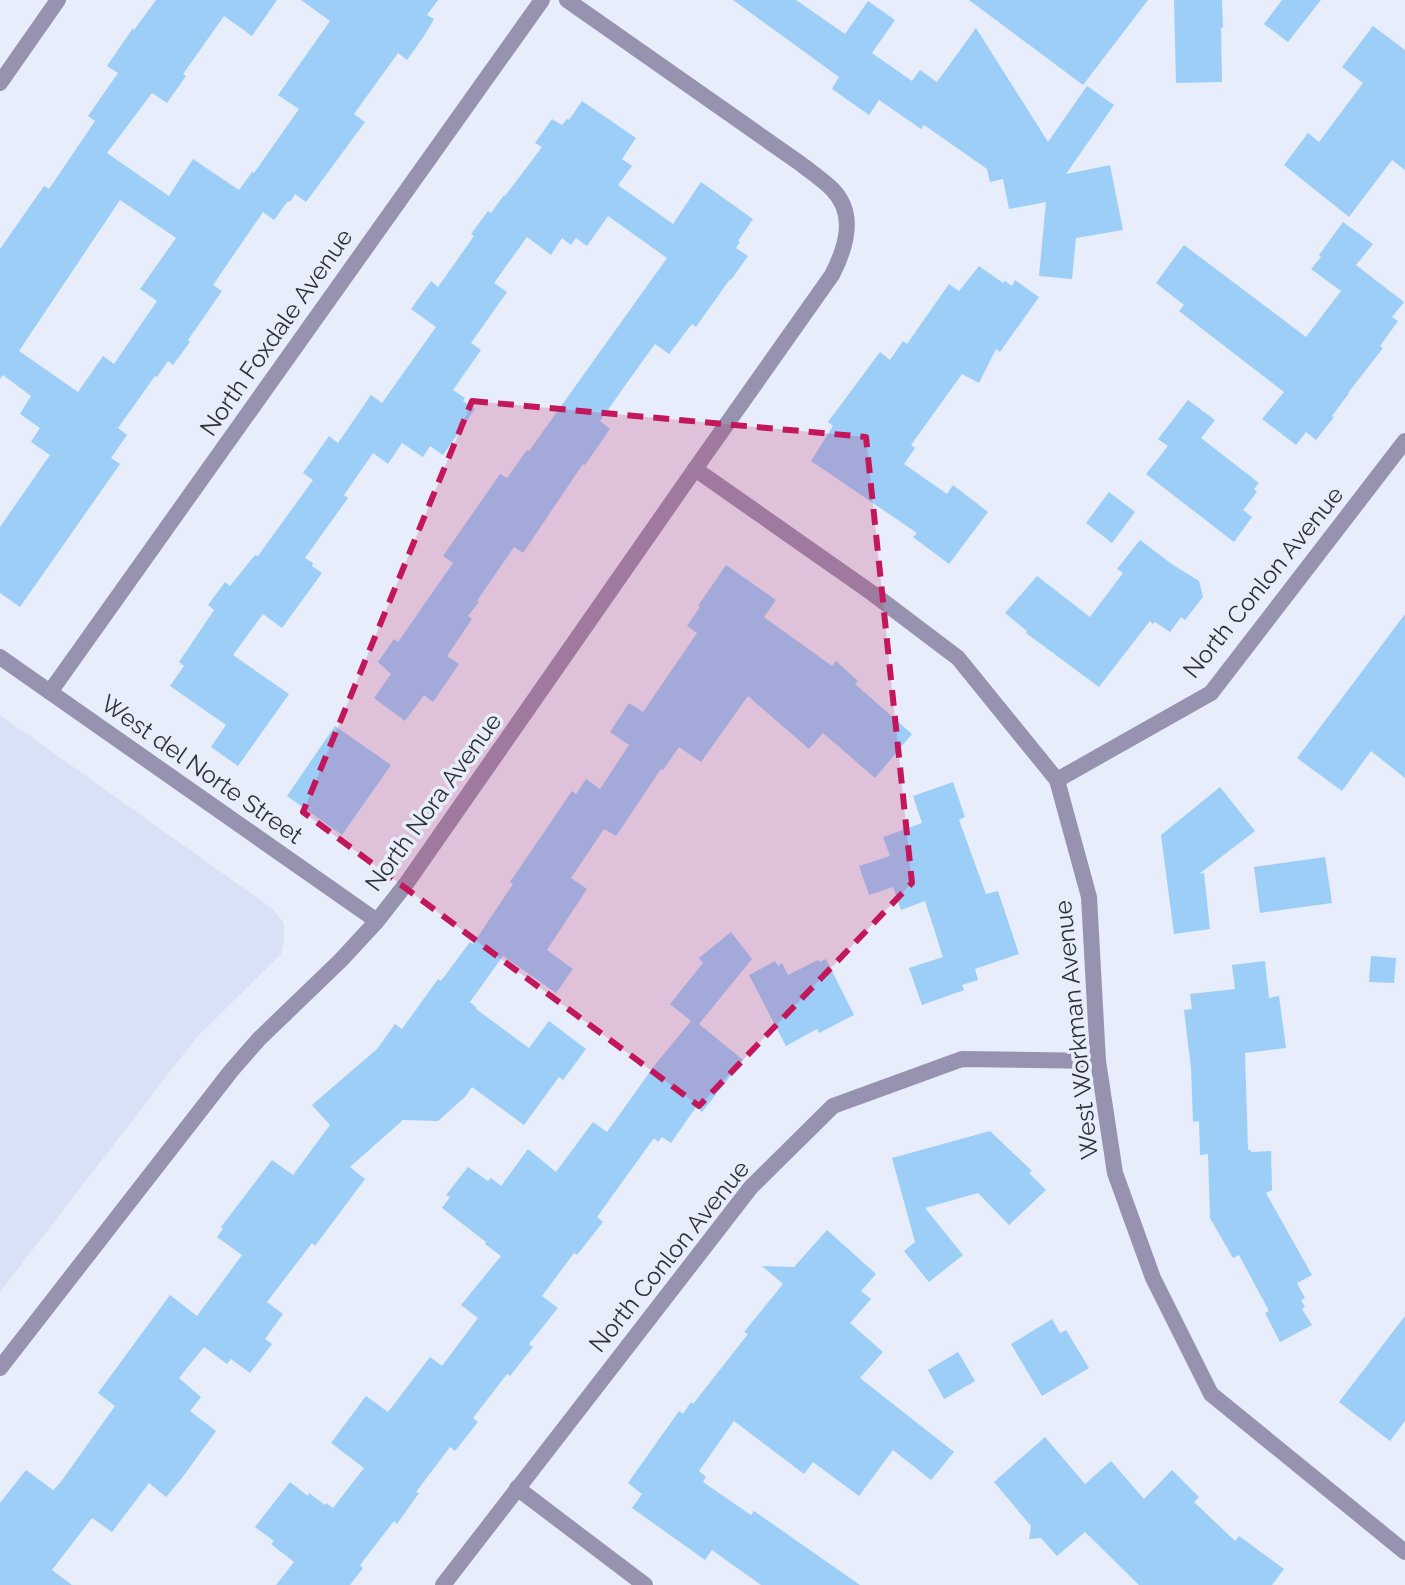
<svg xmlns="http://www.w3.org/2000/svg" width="1405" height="1585" font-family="Raleway,sans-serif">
<rect width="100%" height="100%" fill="#e7edfb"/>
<polygon fill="#d9e1f6" points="0,715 273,909 284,923 284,940 281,954 196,1038 0,1292"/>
<g fill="#9ccef8" fill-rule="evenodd">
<path d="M156,0h121l-25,36 -28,-20 -41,58 3,2 -19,27 -15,-10 -45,60 62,43 24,-37 46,31 13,-18 2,1 45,-64 -21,-14 52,-74 -29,-21h137l-11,15 7,4 -10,17 -17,24 -9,-7 -44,61 11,8 -59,80 -11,-8 -5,8 -2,-1 -14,19 -11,-8 -50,73 9,6 -34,49 2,2 -17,23 -5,-4 -11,16 -2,-1 -37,52 9,7 -16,23 9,6 -100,143 -20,-14v-66l50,-72 -19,-13 9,-14 -20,-14 11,-18 -28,-21 -3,4v-130l44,-63 5,3 46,-68 -7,-5 30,-43 -11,-7 26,-38 1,2zM120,200l56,38 -36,51 17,12 -43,63 -11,-8 -25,36 -59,-41z"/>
<polygon points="733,0 796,0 845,34 868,1 895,20 872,53 912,81 920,70 937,82 976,28 1048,142 1087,86 1114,105 1066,174 1110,165 1123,230 1076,238 1072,279 1039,276 1046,202 1009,209 1003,179 990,182 987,169 924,125 921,129 879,100 869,115 832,89 839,77"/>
<polygon points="969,0 1148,0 1083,85"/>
<polygon points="1174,0 1222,0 1223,28 1221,27 1222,82 1176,83"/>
<polygon points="1282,0 1321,0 1288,42 1264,24"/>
<polygon points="1373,26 1405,50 1405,170 1392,160 1349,217 1284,165 1308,133 1319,142 1363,83 1342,67"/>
<polygon points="582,101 636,138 622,159 632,166 618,185 673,224 701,182 753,219 738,241 740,242 736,248 748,256 731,280 730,279 696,327 692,324 669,354 655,344 639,366 600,421 610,429 585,465 583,464 523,553 514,547 477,601 479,602 468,616 472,619 447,656 459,664 433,702 424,695 405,721 374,698 391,674 378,662 394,639 398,642 453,563 443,556 500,474 507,478 527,450 529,451 667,258 608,216 587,246 576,238 571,245 562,238 551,255 527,237 494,283 507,292 471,343 481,350 453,390 465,398 463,401 475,409 443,455 430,446 423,457 402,443 388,464 373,453 344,495 348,498 305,558 313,563 312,566 322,573 282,628 263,614 233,655 289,694 238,766 211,747 226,725 170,686 184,666 179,662 214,610 208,605 225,582 230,586 255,555 258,556 313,480 303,473 329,436 338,443 371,395 382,403 436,327 411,309 431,281 438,287 474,236 471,234 488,211 491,213 504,195 505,196 542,147 535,143 552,119 562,125 567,119 569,120"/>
<polygon points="1343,222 1373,244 1356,265 1404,302 1392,317 1398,321 1380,346 1383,348 1348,393 1349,393 1332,416 1334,417 1316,440 1306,432 1296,445 1262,419 1284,392 1179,311 1184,305 1156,283 1184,245 1306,337 1341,291 1311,269 1321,257 1319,255"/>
<polygon points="979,266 1003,283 1005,281 1012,286 1015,280 1039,297 1000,352 996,349 979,383 962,374 911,445 915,448 904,464 947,494 953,485 988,512 949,564 913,537 917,533 811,461 833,426 828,422 880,352 890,360 903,341 907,344 949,284 959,291"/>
<polygon points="1188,400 1215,420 1201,438 1259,483 1254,489 1257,492 1243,510 1252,517 1234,542 1146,474 1168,446 1158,439"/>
<polygon points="1109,492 1135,512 1112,543 1086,523"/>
<polygon points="1140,540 1173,565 1199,581 1203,597 1185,620 1181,617 1170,632 1155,622 1153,624 1150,621 1099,687 1026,633 1027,631 1005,613 1037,576 1090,617 1123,573 1117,569"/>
<polygon points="726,565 776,600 764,617 832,666 836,661 858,681 855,684 912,734 875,778 823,733 809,749 748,696 701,762 679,747 663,770 661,769 616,836 604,829 571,878 587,889 547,950 573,969 556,993 503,956 470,1002 477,1008 476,1009 529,1048 549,1021 586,1049 563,1080 559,1077 524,1125 472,1087 465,1097 438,1121 403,1120 350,1167 365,1179 315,1246 312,1243 267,1302 283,1314 265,1339 272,1344 250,1373 231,1359 227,1364 204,1347 179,1378 201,1397 190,1411 216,1431 182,1478 166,1497 149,1483 112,1532 92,1518 52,1570 72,1585 0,1585 0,1503 26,1470 53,1490 60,1483 115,1406 98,1393 170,1295 197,1316 242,1255 217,1237 223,1229 221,1227 272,1160 293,1175 330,1125 312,1105 377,1049 395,1024 402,1029 438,979 441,981 470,942 473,944 513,884 510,882 572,791 576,794 586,779 600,789 629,745 610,732 629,703 643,712 697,633 687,626 700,607 698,606"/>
<polygon points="1405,614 1405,778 1371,751 1342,791 1297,758"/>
<polygon points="335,726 391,765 342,835 287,796"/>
<polygon points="953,782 965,817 959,820 986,894 998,891 1019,954 975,969 978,980 962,985 964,990 922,1005 909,968 943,957 925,901 901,910 893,887 869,895 859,866 890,856 883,837 922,823 913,796"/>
<polygon points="1220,787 1255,831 1199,874 1204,873 1210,929 1174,934 1161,835"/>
<polygon points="1325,857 1332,903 1260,913 1254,867"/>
<polygon points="731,932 752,959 699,1024 743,1060 702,1112 696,1107 671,1143 662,1137 658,1142 654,1138 597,1217 603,1222 577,1255 574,1253 542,1296 558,1308 529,1344 533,1347 510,1376 507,1374 473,1418 478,1422 455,1451 450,1447 416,1492 419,1493 397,1524 394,1521 360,1565 363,1568 350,1585 276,1585 294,1562 271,1544 274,1541 255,1527 290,1482 308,1496 309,1493 325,1505 326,1503 333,1508 364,1468 331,1443 366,1396 388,1412 430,1357 442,1366 478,1318 461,1305 501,1256 485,1244 486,1242 442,1208 450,1197 446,1195 468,1167 488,1181 491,1178 501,1186 528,1149 556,1172 593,1122 607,1132 654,1066 691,1021 670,1004 703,963 699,958"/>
<polygon points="1371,956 1396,958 1394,983 1369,982"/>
<polygon points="826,959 854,1015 819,1033 817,1029 786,1046 749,975 775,961 778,966 782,963 788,975 818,960 820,962"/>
<polygon points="1265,961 1269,998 1279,996 1286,1048 1245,1053 1248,1150 1251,1150 1251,1152 1271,1151 1272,1190 1266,1193 1312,1275 1297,1283 1305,1298 1301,1300 1305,1307 1302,1309 1312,1325 1280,1342 1265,1313 1269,1311 1239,1255 1233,1258 1210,1218 1208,1154 1200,1155 1199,1121 1193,1122 1191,1068 1184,1010 1192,1009 1190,994 1235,989 1232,965"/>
<polygon points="990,1131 1032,1171 1029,1173 1046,1190 1009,1225 978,1193 925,1208 963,1255 929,1282 904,1251 915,1242 892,1158"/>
<polygon points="827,1230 876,1274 861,1291 871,1299 850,1323 883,1352 860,1378 954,1452 931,1480 893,1450 859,1496 813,1462 804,1474 734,1421 699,1471 706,1477 703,1482 751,1515 754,1511 860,1585 761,1585 712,1550 705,1560 632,1508 642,1494 628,1483 679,1411 683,1414 691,1402 693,1404 748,1334 744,1332 783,1284 762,1266 794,1267"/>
<polygon points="1405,1316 1405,1421 1390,1441 1339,1402"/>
<polygon points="1052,1319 1060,1333 1066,1330 1089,1368 1042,1396 1011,1344"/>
<polygon points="958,1352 975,1381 944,1399 928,1370"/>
<polygon points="1045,1437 1085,1484 1111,1461 1144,1499 1172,1470 1199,1497 1194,1502 1235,1541 1239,1536 1284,1569 1272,1585 1139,1585 1085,1532 1057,1556 1041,1538 1029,1539 1031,1526 994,1482"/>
</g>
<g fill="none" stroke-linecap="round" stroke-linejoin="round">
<g stroke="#9692b0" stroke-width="16">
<polyline points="0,83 58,0"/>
<polyline points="695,469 872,593 958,658 1057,780 1089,897 1098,1061 1115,1173 1153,1278 1211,1394 1405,1552"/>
<polyline points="0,657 377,921"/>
<polyline points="50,692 542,0"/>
<polyline points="1057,780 1211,693 1405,441"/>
<path d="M0,1368l231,-297 28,-32 82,-79 36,-39 29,-37 289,-415 137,-194c14,-27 25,-61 0,-86 -9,-9 -21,-17 -31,-25l-234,-164"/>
<polyline points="517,1488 645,1585"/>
<polyline points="443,1585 751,1187 833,1106 962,1059 1098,1061"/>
</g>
</g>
<path fill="#c2185b" fill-opacity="0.2" stroke="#c2185b" stroke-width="6" stroke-dasharray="16 10" stroke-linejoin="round" d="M472,401l394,36 46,446 -213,223 -396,-294z"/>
<g text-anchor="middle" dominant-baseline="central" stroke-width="7" stroke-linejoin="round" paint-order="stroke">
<g font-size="24" fill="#2e3035" stroke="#e7edfb">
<text transform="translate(276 332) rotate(-55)">North Foxdale Avenue</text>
<text transform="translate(1263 582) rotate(-51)">North Conlon Avenue</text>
<text transform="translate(202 769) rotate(35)">West del Norte Street</text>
<text transform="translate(433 802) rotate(-54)">North Nora Avenue</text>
<text transform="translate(1076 1030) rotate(-96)">West Workman Avenue</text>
<text transform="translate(669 1256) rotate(-51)">North Conlon Avenue</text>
</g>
</g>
</svg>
